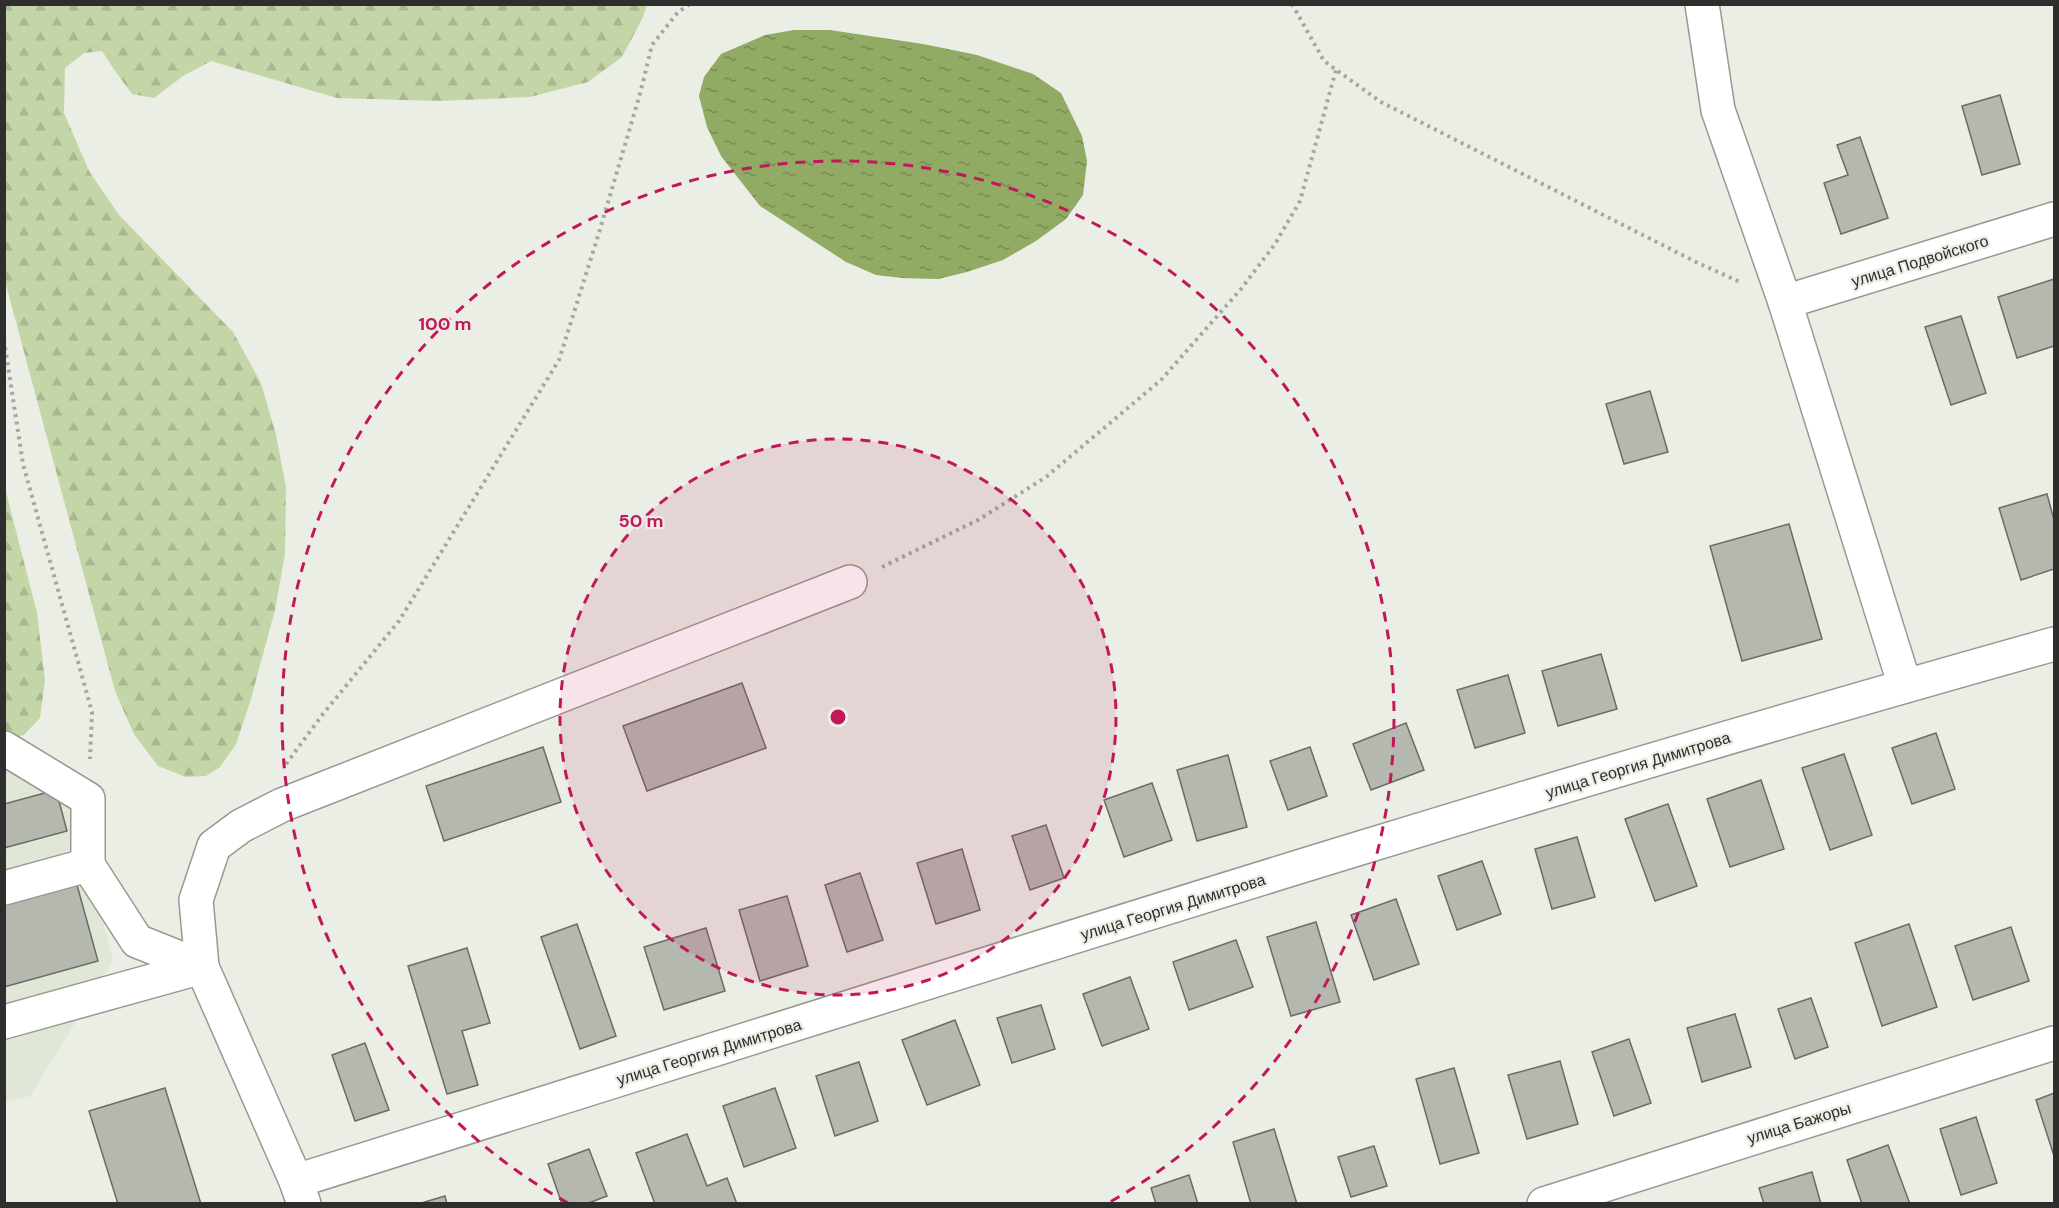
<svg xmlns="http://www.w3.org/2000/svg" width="2059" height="1208" font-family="'DM Sans',sans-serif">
<defs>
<pattern id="forest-firs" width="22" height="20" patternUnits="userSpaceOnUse" patternTransform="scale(1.5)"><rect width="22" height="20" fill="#c4d6a7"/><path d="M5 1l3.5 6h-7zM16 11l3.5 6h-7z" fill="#a9b890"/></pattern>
<pattern id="water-ripples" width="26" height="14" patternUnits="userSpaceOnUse" patternTransform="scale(1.5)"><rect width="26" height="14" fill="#91aa64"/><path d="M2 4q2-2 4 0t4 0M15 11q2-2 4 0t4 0" fill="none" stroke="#778b53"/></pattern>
</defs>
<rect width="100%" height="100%" fill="#eaeee5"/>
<polygon fill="#e0e7d6" points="10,769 72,798 113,961 30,1096 5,1102 4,770"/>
<g fill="url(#forest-firs)">
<polygon points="4,5 647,5 642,19 622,57 588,82 530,97 439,101 337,98 211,61 183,76 154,98 132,94 113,68 102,51 84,53 65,68 64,113 89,171 119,215 233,332 261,383 276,435 286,487 285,554 275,610 250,702 236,744 220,767 206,776 186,777 158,766 134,734 115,691 5,281"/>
<polygon points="4,484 37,613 45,680 40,718 24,735 5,739"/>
</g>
<polygon fill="url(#water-ripples)" points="794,30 830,30 923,44 977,55 1033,74 1061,93 1082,136 1087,161 1083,195 1066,219 1036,241 1003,260 967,272 938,279 902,278 876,275 846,262 760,206 721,156 707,127 699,96 704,77 721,54 765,35"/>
<g fill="#b4b8af" stroke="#6a6d65" stroke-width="1.5">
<polygon points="2000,95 2020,164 1982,175 1962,106"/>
<polygon points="1860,137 1888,218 1841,234 1824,183 1848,175 1837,145"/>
<polygon points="2054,279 2054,346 2017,358 1998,297"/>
<polygon points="1961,316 1986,393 1951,405 1925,327"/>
<polygon points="1650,391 1668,452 1624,464 1606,404"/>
<polygon points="2047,494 2054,520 2054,569 2021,580 1999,508"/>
<polygon points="1789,524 1822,639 1742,661 1710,546"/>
<polygon points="1601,654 1617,709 1558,726 1542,671"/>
<polygon points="1508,675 1525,733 1475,748 1457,690"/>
<polygon points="742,683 766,748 647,791 623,726"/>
<polygon points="1406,723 1424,770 1371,790 1353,744"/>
<polygon points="1936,733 1955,789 1912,804 1892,748"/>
<polygon points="543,747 561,802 444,841 426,786"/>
<polygon points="1310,747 1327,796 1288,810 1270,761"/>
<polygon points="1844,754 1872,835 1830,850 1802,768"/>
<polygon points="1228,755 1247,827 1197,841 1177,770"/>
<polygon points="1761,780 1784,849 1730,867 1707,799"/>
<polygon points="1152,783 1172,840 1124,857 1104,800"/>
<polygon points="56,790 67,831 4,848 4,804"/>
<polygon points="1668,804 1697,886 1655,901 1625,819"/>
<polygon points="1046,825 1064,878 1030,890 1012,836"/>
<polygon points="1577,837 1595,897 1552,909 1535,849"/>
<polygon points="962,849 980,910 936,924 917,863"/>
<polygon points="1482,861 1501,914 1457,930 1438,876"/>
<polygon points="860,873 883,940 847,952 825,885"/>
<polygon points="77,885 98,961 4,987 4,905"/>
<polygon points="787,896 808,966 760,981 739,910"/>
<polygon points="1396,899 1419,964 1374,980 1351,915"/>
<polygon points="1316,922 1340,1002 1291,1016 1267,937"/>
<polygon points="577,924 616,1036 580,1049 541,937"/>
<polygon points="1909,924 1937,1007 1882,1026 1855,943"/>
<polygon points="2011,927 2029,981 1973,1000 1955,946"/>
<polygon points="706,928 725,991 664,1010 644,947"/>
<polygon points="1236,940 1253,987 1189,1010 1173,962"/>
<polygon points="467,948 490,1023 462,1031 478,1085 447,1094 408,966"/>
<polygon points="1130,977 1149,1029 1102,1046 1083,994"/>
<polygon points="1811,998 1828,1047 1795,1059 1778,1009"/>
<polygon points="1041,1005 1055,1049 1012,1063 997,1018"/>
<polygon points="1735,1014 1751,1067 1702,1082 1687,1028"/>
<polygon points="955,1020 980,1085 927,1105 902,1040"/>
<polygon points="1629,1039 1651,1103 1614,1116 1592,1052"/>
<polygon points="365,1043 389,1110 355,1121 332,1055"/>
<polygon points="1560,1061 1578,1124 1527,1139 1508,1075"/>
<polygon points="859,1062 878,1121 835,1136 816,1076"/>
<polygon points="1454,1068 1479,1153 1440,1164 1416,1079"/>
<polygon points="165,1088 201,1204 118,1204 89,1111"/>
<polygon points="775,1088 796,1148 744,1167 723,1106"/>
<polygon points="2054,1093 2054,1156 2036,1100"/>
<polygon points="1976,1117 1997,1183 1961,1195 1940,1129"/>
<polygon points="1274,1129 1297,1204 1251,1204 1233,1142"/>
<polygon points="687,1134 707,1186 727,1178 737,1204 655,1204 636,1153"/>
<polygon points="1888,1145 1910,1204 1862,1204 1847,1160"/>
<polygon points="1374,1146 1387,1186 1351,1197 1338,1157"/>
<polygon points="589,1149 607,1196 586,1204 562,1204 548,1164"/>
<polygon points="1812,1172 1821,1204 1764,1204 1759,1188"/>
<polygon points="1189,1175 1198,1204 1156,1204 1151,1188"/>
<polygon points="445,1196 447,1204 418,1204"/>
</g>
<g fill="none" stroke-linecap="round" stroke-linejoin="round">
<defs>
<g id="minor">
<polyline points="1702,4 1718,110 1785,302 1905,686"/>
<polyline points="1785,302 2054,219"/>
<polyline points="4,748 88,799 88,865 137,941 202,967"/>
<polyline points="4,888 88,865"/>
<polyline points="4,1022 202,967"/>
<path d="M296,1181c585,-183 1168,-372 1758,-537"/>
<polyline points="304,1204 296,1181 202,967 196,900 214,846 241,826 282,805 850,582"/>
<polyline points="1544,1204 2054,1043"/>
</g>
</defs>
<use href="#minor" stroke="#979a92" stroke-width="36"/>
<g stroke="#a5a8a1" stroke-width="4" stroke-dasharray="3 4.5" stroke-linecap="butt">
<polyline points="1292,4 1324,61 1381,102 1698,263 1740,282"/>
<polyline points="4,340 23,464 92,712 90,759"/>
<polyline points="882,567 978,520 1046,477 1161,380 1241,289 1275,244 1300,201 1336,70"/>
<polyline points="286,764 323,714 399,621 559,360 598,236 640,94 652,45 678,12 690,4"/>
</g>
<use href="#minor" stroke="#fff" stroke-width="33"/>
</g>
<circle cx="838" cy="717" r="278" fill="#c2185b" fill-opacity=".12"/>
<g fill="none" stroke="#c2185b" stroke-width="3" stroke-dasharray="10 8">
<circle cx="838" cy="717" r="278"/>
<path d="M568 1203A556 556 0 1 1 1108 1203"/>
</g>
<g text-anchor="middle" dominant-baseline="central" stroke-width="4.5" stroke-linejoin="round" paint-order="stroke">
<g font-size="16" fill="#2e2f2c" stroke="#eaeee5">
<text transform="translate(1920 261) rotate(-17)">улица Подвойского</text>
<text transform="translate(1638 765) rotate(-17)">улица Георгия Димитрова</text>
<text transform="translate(1173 907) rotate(-17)">улица Георгия Димитрова</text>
<text transform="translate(709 1052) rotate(-17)">улица Георгия Димитрова</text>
<text transform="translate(1799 1123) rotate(-17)">улица Бажоры</text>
</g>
</g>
<circle cx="838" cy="717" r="9" fill="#c2185b" stroke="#eaeee5" stroke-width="3"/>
<g font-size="18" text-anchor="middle" font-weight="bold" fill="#c2185b" stroke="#eaeee5" stroke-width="4.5" stroke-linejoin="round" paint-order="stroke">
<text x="445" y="330">100 m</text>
<text x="641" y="527">50 m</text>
</g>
<rect width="2059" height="1208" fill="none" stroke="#2e2f2c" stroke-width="12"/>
</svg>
